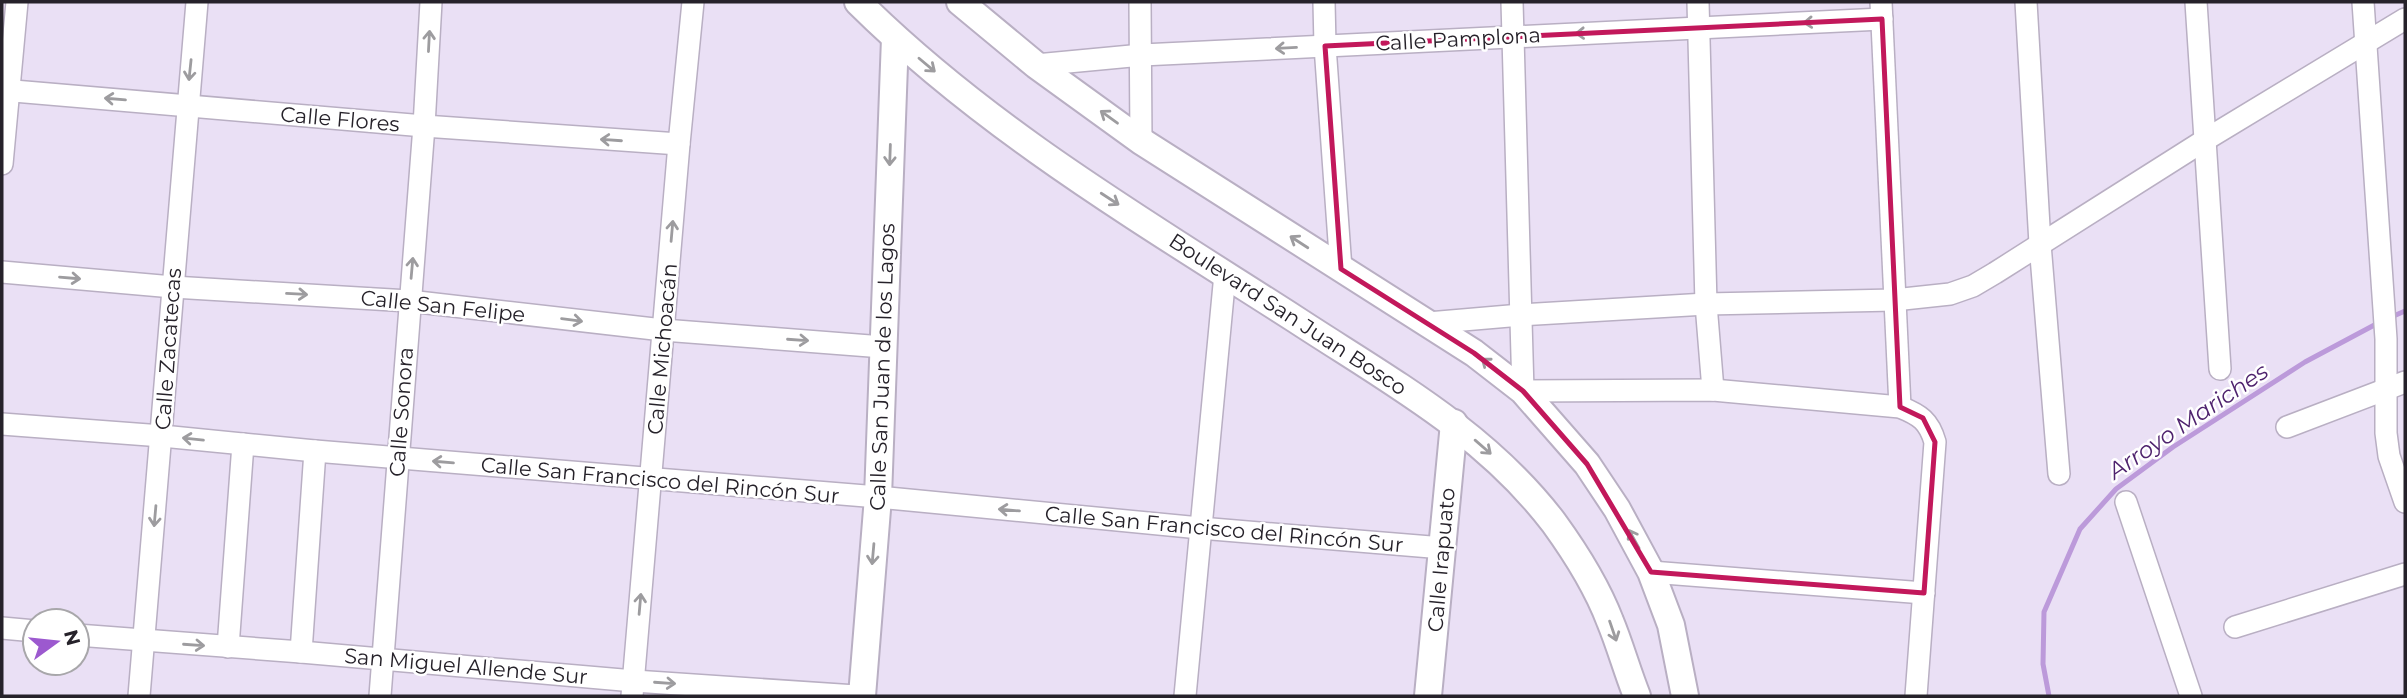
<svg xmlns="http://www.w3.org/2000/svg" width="2407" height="698" font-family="Montserrat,sans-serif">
<rect width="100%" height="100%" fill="#eae0f5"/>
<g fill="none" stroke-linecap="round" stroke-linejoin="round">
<g stroke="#bc9ada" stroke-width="5">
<polyline points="2389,318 2405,311"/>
<polyline points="2049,696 2043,664 2044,612 2080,529 2116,489 2173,447 2305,362 2380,322"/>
</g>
<defs>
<g id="minor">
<polyline points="1140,2 1141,141"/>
<polyline points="1324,2 1325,46 1341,269"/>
<path d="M1512,2l11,389 190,-1 187,17c20,8 29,14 35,35l-19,254"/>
<polyline points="1698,2 1706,304 1713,390"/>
<polyline points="1881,2 1900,407"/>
<polyline points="2026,2 2040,244 2059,474"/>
<polyline points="2196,2 2220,369"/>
<polyline points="2363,2 2386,339 2386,433 2389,456 2405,502"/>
<polyline points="1036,65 1142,55 1882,19"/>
<polyline points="2,90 424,126 679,144"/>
<polyline points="2,164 17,2"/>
<polyline points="2,272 173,287 409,301 663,330 883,347"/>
<polyline points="1428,323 1521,315 1706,304 1894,300 1950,294 1973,286 1995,273 2205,140 2405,19"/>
<polyline points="2,424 162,436 315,451 878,497 1200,528 1443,548"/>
<polyline points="2287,427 2405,382"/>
<polyline points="2126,502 2191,696"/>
<polyline points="1651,572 1924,593"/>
<polyline points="2235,627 2405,574"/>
<polyline points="2,628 35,631"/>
<polyline points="77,635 301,652 634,681 856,696"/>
<polyline points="228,647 243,444"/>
<polyline points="301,652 315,451"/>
<polyline points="139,696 197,2"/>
<polyline points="380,696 424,126 431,2"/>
<polyline points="632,696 679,144 693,2"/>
<polyline points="1185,696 1225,274"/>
</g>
<g id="tertiary">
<path d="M858,2c128,127 286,220 437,317 93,61 190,113 259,204 21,29 43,64 56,98 10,24 17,50 27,75"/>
<polyline points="960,2 1036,65 1141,141 1474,353 1523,391 1587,464 1617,509 1651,572 1671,625 1685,696"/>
<polyline points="862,696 878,497 895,38"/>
<polyline points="1428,696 1454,423"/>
</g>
</defs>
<use href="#minor" stroke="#b9afc3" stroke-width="24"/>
<use href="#tertiary" stroke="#b9afc3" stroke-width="30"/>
<use href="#minor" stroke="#fff" stroke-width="21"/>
<use href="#tertiary" stroke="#fff" stroke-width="26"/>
</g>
<defs><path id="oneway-shaft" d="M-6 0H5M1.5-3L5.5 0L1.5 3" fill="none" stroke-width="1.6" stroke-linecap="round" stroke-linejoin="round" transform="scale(1.75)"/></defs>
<g stroke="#9d9c9f">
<use href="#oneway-shaft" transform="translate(1814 22) rotate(177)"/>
<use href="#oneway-shaft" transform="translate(1586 33) rotate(178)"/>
<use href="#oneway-shaft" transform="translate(429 41) rotate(-87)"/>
<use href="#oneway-shaft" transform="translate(1286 48) rotate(177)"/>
<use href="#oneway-shaft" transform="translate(927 65) rotate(40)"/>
<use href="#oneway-shaft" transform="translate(190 70) rotate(96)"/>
<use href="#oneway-shaft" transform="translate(115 99) rotate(-175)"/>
<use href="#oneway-shaft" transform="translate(1109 117) rotate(-144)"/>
<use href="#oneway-shaft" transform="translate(611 140) rotate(-176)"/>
<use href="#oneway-shaft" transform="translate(890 155) rotate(92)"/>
<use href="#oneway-shaft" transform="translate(1110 199) rotate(33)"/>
<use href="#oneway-shaft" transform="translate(672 231) rotate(-85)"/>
<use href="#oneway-shaft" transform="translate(1299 242) rotate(-147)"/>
<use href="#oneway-shaft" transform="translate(412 268) rotate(-85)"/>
<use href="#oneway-shaft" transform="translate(70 278) rotate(5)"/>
<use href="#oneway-shaft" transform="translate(297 294) rotate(3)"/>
<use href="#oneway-shaft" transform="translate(572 320) rotate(7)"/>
<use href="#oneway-shaft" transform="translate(798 340) rotate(4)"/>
<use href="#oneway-shaft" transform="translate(1490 365) rotate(-142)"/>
<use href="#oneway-shaft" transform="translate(193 439) rotate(-174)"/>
<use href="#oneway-shaft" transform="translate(1483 447) rotate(41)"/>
<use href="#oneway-shaft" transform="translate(443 462) rotate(-175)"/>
<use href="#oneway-shaft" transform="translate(1009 510) rotate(-175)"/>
<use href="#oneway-shaft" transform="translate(155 516) rotate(95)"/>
<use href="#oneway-shaft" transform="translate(1634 539) rotate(-119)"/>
<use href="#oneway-shaft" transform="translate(873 554) rotate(95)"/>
<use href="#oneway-shaft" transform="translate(640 604) rotate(-85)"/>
<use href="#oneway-shaft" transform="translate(1613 631) rotate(71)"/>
<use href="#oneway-shaft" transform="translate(194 645) rotate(4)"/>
<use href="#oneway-shaft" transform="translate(665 683) rotate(4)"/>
</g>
<path fill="none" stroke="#c2185b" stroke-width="5" stroke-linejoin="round" d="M1882,19l18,388 23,11 12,24 -11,151 -273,-21 -64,-108 -64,-73 -49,-38 -133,-84 -16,-223z"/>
<g text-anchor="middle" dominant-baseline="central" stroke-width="5" stroke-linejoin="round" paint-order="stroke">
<g font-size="21" fill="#26222a" stroke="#fff">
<text transform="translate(1458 39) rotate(-3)">Calle Pamplona</text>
<text transform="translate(340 119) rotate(5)">Calle Flores</text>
<text transform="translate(443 306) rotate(6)">Calle San Felipe</text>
<text transform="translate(1288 314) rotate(33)">Boulevard San Juan Bosco</text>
<text transform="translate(168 349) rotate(-86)">Calle Zacatecas</text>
<text transform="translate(662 349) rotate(-85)">Calle Michoacán</text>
<text transform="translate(882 367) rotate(-88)">Calle San Juan de los Lagos</text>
<text transform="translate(401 412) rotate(-86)">Calle Sonora</text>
<text transform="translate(660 480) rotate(5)">Calle San Francisco del Rincón Sur</text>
<text transform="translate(1224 529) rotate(5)">Calle San Francisco del Rincón Sur</text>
<text transform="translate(1441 560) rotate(-85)">Calle Irapuato</text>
<text transform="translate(466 666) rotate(5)">San Miguel Allende Sur</text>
</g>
<g font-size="23" font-style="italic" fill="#4f236e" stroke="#fff">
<text transform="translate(2188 421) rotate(-34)">Arroyo Mariches</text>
</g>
</g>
<rect width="2407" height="698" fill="none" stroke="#26222a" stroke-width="7"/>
<g transform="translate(56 642) rotate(75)"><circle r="33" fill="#ffffff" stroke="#a8a7aa" stroke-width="2"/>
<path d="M0-5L12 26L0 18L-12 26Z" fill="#9c59cf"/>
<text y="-10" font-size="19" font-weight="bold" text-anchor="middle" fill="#26222a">N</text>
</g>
</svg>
